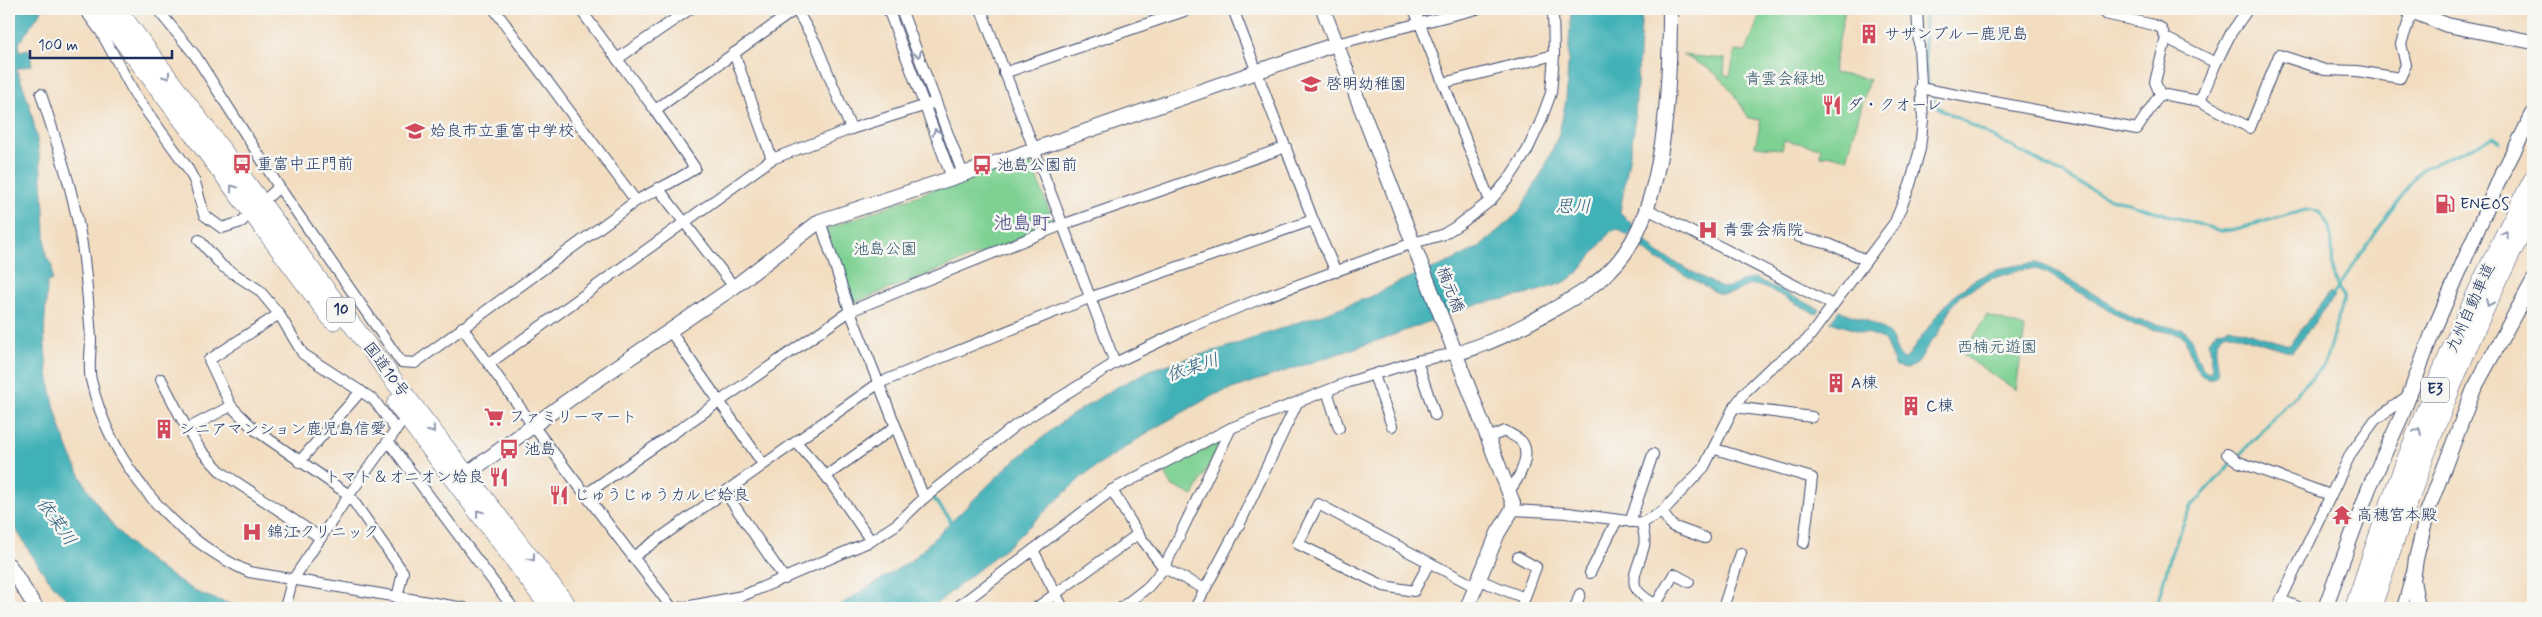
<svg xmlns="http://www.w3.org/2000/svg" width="2542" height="617" font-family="Mynerve,'Klee One',sans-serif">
<rect width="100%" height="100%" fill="#f6f6f2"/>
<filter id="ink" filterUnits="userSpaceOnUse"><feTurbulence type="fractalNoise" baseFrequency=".02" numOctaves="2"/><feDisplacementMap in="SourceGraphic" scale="10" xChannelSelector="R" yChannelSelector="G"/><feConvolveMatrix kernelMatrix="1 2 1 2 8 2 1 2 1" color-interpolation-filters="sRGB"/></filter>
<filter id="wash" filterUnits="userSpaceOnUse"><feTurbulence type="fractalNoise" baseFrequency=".0096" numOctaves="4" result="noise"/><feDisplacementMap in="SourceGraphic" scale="20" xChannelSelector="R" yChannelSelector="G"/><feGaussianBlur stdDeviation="1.12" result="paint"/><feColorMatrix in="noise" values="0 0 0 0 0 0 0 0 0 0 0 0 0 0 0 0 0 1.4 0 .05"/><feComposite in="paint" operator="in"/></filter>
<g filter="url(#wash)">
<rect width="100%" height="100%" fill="#f3ddc0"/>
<g fill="#7ed193" stroke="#4c8078">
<path d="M1762,9h83l-12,64 36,6 -22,80 -19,-5 -1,2h-7l1,-8 -37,-8 -2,9 -27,-3 6,-26 -12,-2c-24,-38 -26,-44 -67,-63l43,4 -1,15 6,2 5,-25 11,1z"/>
<polygon points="1028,155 1055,225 853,303 826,229"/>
<polygon points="1987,315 2025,328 2016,390 1963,355"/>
<polygon points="1221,441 1193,496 1171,485 1164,470"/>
</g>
<g fill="#40b1b7" stroke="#2e708a">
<path d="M19,9h24l-24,34v8l10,-2 3,16 -16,4c27,58 27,125 30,188l6,7v16l-5,2c0,21 -4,43 -2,64 7,94 49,185 133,234 8,5 17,12 26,15 13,5 26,9 40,13h-167c-30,-23 -49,-59 -68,-91v-494z"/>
<polygon points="1571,9 1642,9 1634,130 1620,212 1634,226 1628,236 1618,229 1611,231 1577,274 1563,283 1525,295 1474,305 1385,338 1214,395 1153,429 1084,475 1009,545 931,608 835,608 912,560 1008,466 1064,420 1113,389 1152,369 1234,345 1370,297 1401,281 1452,261 1479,247 1518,213 1544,169 1559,134 1566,100"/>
<path d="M1645,240l13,13 62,34c13,3 22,-9 35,-9l64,31 -3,5c-13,-6 -53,-31 -65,-29 -15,4 -17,12 -34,8l-64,-36 -12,-10z"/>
<path d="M2037,263l23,10 74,46 50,11c14,11 9,34 25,43l4,-5 -4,-27 8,-10 13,-4 59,18 41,-53 5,4 -43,56 -66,-20c-20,13 -3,27 -10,45 -21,8 -26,-25 -31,-39l-5,-3 -46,-10 -87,-52 -11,-4 -16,1 -29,9 -30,16 -8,9 -16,32 -7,7 -13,21 -10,5 -11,-2 -11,-25 -6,-5 -49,-15 9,-12c15,7 35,11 47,21 10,8 8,24 19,29 40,-54 55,-92 132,-97z"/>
</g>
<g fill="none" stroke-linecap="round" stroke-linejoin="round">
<g stroke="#40b1b7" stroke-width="3">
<path d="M1926,9c-3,25 -3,79 13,99l165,88 117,35 11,-1 74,-20 13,2c3,5 9,11 10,16 8,26 -4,45 15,68l-19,67 -135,145 -18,43 -16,57"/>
<polyline points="2331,297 2420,170 2494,137 2500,142"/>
<polyline points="933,498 949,518 951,524"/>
</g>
</g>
</g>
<g filter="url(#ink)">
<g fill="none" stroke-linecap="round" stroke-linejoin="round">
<defs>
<g id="street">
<polyline points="84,9 101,32 137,98 187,167 195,182 204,215 222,228 241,222 279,187"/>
<path d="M157,9l38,46 84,132 122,175 14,1 221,-162c21,-12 39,-19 59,-33l-40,-58 141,-101"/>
<polyline points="494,9 636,201"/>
<polyline points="580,9 655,110"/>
<polyline points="796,9 816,44 851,129"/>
<polyline points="888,9 952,178"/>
<polyline points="901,9 963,174"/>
<polyline points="981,9 1115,363"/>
<polyline points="1233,9 1313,220 1336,272"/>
<polyline points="1414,9 1490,201"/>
<polyline points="2102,9 2105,14 2154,25 2161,28 2166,38"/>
<polyline points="1336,44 1477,9"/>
<polyline points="734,53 772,159"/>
<polyline points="617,59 690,9"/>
<polyline points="1004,73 1190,9"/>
<polyline points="1443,83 1554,55"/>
<polyline points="1920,88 2137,129 2160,94 2155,82 2166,38 2216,63 2231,33 2248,9"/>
<path d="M41,94c18,55 36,108 43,165 3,26 5,53 7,79 0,14 -3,29 0,42 19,83 81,157 158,192l215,36"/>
<polyline points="2160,94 2200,101 2216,63"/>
<polyline points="2200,101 2250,128 2279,55 2325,70 2357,71 2400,78 2406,65 2401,44 2412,12"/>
<polyline points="658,188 734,287"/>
<polyline points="1647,209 1833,305"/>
<polyline points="820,221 850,311 924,498"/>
<polyline points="1799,237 1829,244 1866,260"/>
<polyline points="199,240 222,266 259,290 279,314 303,354 374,400 396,430"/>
<polyline points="462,327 534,427 672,608"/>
<polyline points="670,331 763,464"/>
<polyline points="1417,361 1435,415"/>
<polyline points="490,363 772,159 851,129 936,102"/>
<polyline points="1374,375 1392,426"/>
<polyline points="161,379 187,429"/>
<polyline points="1327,391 1339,428"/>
<polyline points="231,406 209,360 279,314"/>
<polyline points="1734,407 1812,417"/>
<path d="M1488,438l17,-7c5,3 14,7 17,11 10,14 -4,38 -13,49"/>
<polyline points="388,441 513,608"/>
<polyline points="796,442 826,476 871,541"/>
<polyline points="1715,449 1812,478 1804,543"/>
<polyline points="2227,454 2239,462 2330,495"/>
<polyline points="299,462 361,391"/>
<polyline points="826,476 895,427"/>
<polyline points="1112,490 1138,534 1164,568 1205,589"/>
<polyline points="725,492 785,579"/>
<polyline points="586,494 850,311 1062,225 1286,147"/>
<polyline points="1512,510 1568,513 1642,523 1662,512 1704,467 1734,407 1745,392 1769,369 1807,340 1895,222 1910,185 1920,149 1923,120 1917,9"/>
<polyline points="1662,512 1672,526 1705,538"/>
<polyline points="1630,522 1653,454"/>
<path d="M1642,523c1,7 4,16 2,23 -9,33 -23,42 19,62"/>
<polyline points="321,538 221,472 200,449 187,429 231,406 254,429 349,495 403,572 397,598"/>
<polyline points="1033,550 1112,490 1231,428 1349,382 1417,361 1457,353"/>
<polyline points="633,557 879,383 1089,298 1313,220"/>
<polyline points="1518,557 1536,567 1521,608"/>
<polyline points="1429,563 1414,591 1384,586 1298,544 1318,504 1476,587"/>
<polyline points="1590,573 1617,520"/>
<polyline points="1479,580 1525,598"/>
<polyline points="2280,600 2301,608"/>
<polyline points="1656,604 1674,574 1689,582"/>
<polyline points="285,608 292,581 349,495 399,426"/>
<polyline points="680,608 742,596 871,541 897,524 924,498 1016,425 1115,363 1190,327 1262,298 1413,243 1442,235 1460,224 1490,201 1508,180 1527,151 1540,123 1551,93 1554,55 1553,9"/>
<polyline points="956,608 1033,550 1063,608"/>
<polyline points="1036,608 1138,534"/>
<polyline points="1121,608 1148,587 1164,568 1231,428"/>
<polyline points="1195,608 1240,523 1297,403"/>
<polyline points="1575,608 1580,594"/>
<polyline points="1723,608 1741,553"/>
<polyline points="2277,608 2351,453 2375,420 2409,395"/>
<polyline points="2402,608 2411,575"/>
</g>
<g id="secondary">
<polyline points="1323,9 1513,503 1512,510 1498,533 1467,608"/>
<polyline points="2406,9 2447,25 2533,42"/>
<path d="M1457,353c31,-8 62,-24 90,-40 25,-14 50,-27 70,-50 50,-57 53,-181 53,-254"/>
<polyline points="460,479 574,396 734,287 820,221 952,178 1336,44"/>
<polyline points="9,565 36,608"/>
<polyline points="2325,608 2369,488 2402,415 2432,334 2500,178 2533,114"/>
<polyline points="2418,608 2413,580 2416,559 2428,510 2474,389 2533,281"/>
</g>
<g id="highway">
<polyline points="99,9 333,321"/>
<polyline points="117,9 395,382 569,608"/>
<polyline points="396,403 550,608"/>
<path d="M2354,608c47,-147 106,-292 179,-429"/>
<path d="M2372,608c45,-134 93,-271 161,-396"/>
</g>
</defs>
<use href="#street" stroke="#3b496d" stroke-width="12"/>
<use href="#secondary" stroke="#3b496d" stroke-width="16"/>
<use href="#highway" stroke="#3b496d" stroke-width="19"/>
<use href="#street" stroke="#fff" stroke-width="10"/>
<use href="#secondary" stroke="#fff" stroke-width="14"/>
<use href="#highway" stroke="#fff" stroke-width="18"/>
</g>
<defs><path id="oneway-chevron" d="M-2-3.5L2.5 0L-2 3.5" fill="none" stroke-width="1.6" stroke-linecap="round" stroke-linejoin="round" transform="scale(1.25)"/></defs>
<g stroke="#8d97ae">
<use href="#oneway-chevron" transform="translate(918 54) rotate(70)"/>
<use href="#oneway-chevron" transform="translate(167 76) rotate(54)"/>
<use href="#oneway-chevron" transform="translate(936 132) rotate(-110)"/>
<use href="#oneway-chevron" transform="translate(233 188) rotate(-127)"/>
<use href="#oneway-chevron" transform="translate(2505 234) rotate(-64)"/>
<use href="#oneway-chevron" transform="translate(2489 303) rotate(114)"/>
<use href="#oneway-chevron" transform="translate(432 430) rotate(51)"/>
<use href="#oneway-chevron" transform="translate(2418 431) rotate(-67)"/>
<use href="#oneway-chevron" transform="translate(479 513) rotate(-127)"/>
<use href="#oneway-chevron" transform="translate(532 558) rotate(53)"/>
</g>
</g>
<defs>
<symbol id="building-bare" viewBox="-9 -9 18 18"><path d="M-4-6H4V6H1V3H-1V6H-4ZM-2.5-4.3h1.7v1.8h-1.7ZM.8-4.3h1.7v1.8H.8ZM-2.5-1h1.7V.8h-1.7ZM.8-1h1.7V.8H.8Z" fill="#d1495b" stroke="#f6f6f2" stroke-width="2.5" paint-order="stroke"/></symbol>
<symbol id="school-bare" viewBox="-9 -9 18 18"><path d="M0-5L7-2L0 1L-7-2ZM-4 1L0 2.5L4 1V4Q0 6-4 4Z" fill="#d1495b" stroke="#f6f6f2" stroke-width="2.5" paint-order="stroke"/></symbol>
<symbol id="restaurant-bare" viewBox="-9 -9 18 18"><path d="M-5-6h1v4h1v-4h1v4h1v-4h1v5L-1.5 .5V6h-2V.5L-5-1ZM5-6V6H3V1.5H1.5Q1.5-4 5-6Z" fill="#d1495b" stroke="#f6f6f2" stroke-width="2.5" paint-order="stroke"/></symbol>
<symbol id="bus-bare" viewBox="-9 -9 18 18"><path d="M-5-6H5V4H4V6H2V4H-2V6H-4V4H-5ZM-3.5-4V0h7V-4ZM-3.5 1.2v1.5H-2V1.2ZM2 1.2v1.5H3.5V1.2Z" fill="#d1495b" stroke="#f6f6f2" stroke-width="2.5" paint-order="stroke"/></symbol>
<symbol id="fuel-bare" viewBox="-9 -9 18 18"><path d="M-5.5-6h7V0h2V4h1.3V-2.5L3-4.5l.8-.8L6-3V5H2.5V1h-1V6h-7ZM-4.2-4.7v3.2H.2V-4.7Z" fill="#d1495b" stroke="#f6f6f2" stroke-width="2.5" paint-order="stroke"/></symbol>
<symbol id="hospital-bare" viewBox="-9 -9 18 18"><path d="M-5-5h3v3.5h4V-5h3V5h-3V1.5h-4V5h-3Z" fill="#d1495b" stroke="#f6f6f2" stroke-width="2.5" paint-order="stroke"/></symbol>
<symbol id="supermarket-bare" viewBox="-9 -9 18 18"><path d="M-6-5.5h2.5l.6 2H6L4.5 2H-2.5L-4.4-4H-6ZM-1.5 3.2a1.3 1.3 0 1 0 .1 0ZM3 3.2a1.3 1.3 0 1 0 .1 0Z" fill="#d1495b" stroke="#f6f6f2" stroke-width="2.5" paint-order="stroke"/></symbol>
<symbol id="temple-bare" viewBox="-9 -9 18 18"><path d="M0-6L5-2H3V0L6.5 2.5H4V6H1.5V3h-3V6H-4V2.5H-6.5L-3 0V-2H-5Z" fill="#d1495b" stroke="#f6f6f2" stroke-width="2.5" paint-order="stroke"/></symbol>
</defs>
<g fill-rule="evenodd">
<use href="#building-bare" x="1855" y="20" width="28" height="28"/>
<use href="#school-bare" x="1297" y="70" width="28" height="28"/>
<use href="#restaurant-bare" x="1818" y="91" width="28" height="28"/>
<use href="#school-bare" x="401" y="117" width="28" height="28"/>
<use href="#bus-bare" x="228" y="150" width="28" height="28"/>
<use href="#bus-bare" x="968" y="151" width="28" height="28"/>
<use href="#fuel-bare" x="2431" y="190" width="28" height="28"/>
<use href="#hospital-bare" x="1694" y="216" width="28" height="28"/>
<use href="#building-bare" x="1822" y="369" width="28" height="28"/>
<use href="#building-bare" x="1897" y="392" width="28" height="28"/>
<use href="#supermarket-bare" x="480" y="403" width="28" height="28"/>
<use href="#building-bare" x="150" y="415" width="28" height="28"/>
<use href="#bus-bare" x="495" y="435" width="28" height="28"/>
<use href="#restaurant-bare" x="485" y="463" width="28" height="28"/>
<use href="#restaurant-bare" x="545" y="481" width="28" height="28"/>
<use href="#temple-bare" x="2328" y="501" width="28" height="28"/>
<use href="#hospital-bare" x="238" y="518" width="28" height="28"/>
</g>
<g text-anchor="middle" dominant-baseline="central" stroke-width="5" stroke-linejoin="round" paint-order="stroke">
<g fill="#f6f6f2" stroke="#5d6b8a" stroke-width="1">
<rect x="327" y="297.5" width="28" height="25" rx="4"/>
<rect x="2421" y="377.5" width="28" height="25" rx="4"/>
</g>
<g font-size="15" font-weight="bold" fill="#1b2f5e">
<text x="341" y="310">10</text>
<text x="2435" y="390">E3</text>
</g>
<g font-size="16" fill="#1b2f5e" stroke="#f6f6f2" text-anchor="start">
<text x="1884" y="34">サザンブルー鹿児島</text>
<text x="1326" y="84">啓明幼稚園</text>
<text x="1847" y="105">ダ・クオーレ</text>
<text x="430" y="131">姶良市立重富中学校</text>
<text x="257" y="164">重富中正門前</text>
<text x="997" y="165">池島公園前</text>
<text x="2460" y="204">ENEOS</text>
<text x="1723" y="230">青雲会病院</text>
<text x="1851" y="383">A棟</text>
<text x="1926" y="406">C棟</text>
<text x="509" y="417">ファミリーマート</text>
<text x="179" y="429">シニアマンション鹿児島信愛</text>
<text x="524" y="449">池島</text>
<text x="484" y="477" text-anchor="end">トマト＆オニオン姶良</text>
<text x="574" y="495">じゅうじゅうカルビ姶良</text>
<text x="2357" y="515">高穂宮本殿</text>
<text x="267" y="532">錦江クリニック</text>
</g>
<g font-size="16" fill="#34586b" stroke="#f6f6f2">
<text x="1785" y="79">青雲会緑地</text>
<text x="885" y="249">池島公園</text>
<text x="1997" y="347">西楠元遊園</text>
</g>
<g font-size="16" fill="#1b2f5e" stroke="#f6f6f2">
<text transform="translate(1450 290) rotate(69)">楠元橋</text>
<text transform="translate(2471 308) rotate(-66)">九州自動車道</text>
<text transform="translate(386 370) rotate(53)">国道10号</text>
</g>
<g font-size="18" font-style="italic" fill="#285c7d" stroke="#f6f6f2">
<text x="1573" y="207">思川</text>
<text transform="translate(1193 368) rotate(-18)">依某川</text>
<text transform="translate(56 522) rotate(55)">依某川</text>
</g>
<g font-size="19" font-weight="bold" fill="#5c5a91" stroke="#f6f6f2">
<text x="1022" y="223">池島町</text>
</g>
</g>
<rect width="2542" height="617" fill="none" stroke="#f6f6f2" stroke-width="30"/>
<path d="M30 50v8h142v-8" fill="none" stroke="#1b2f5e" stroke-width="2.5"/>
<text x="38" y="50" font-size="15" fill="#1b2f5e" stroke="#f6f6f2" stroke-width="4" paint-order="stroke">100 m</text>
</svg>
